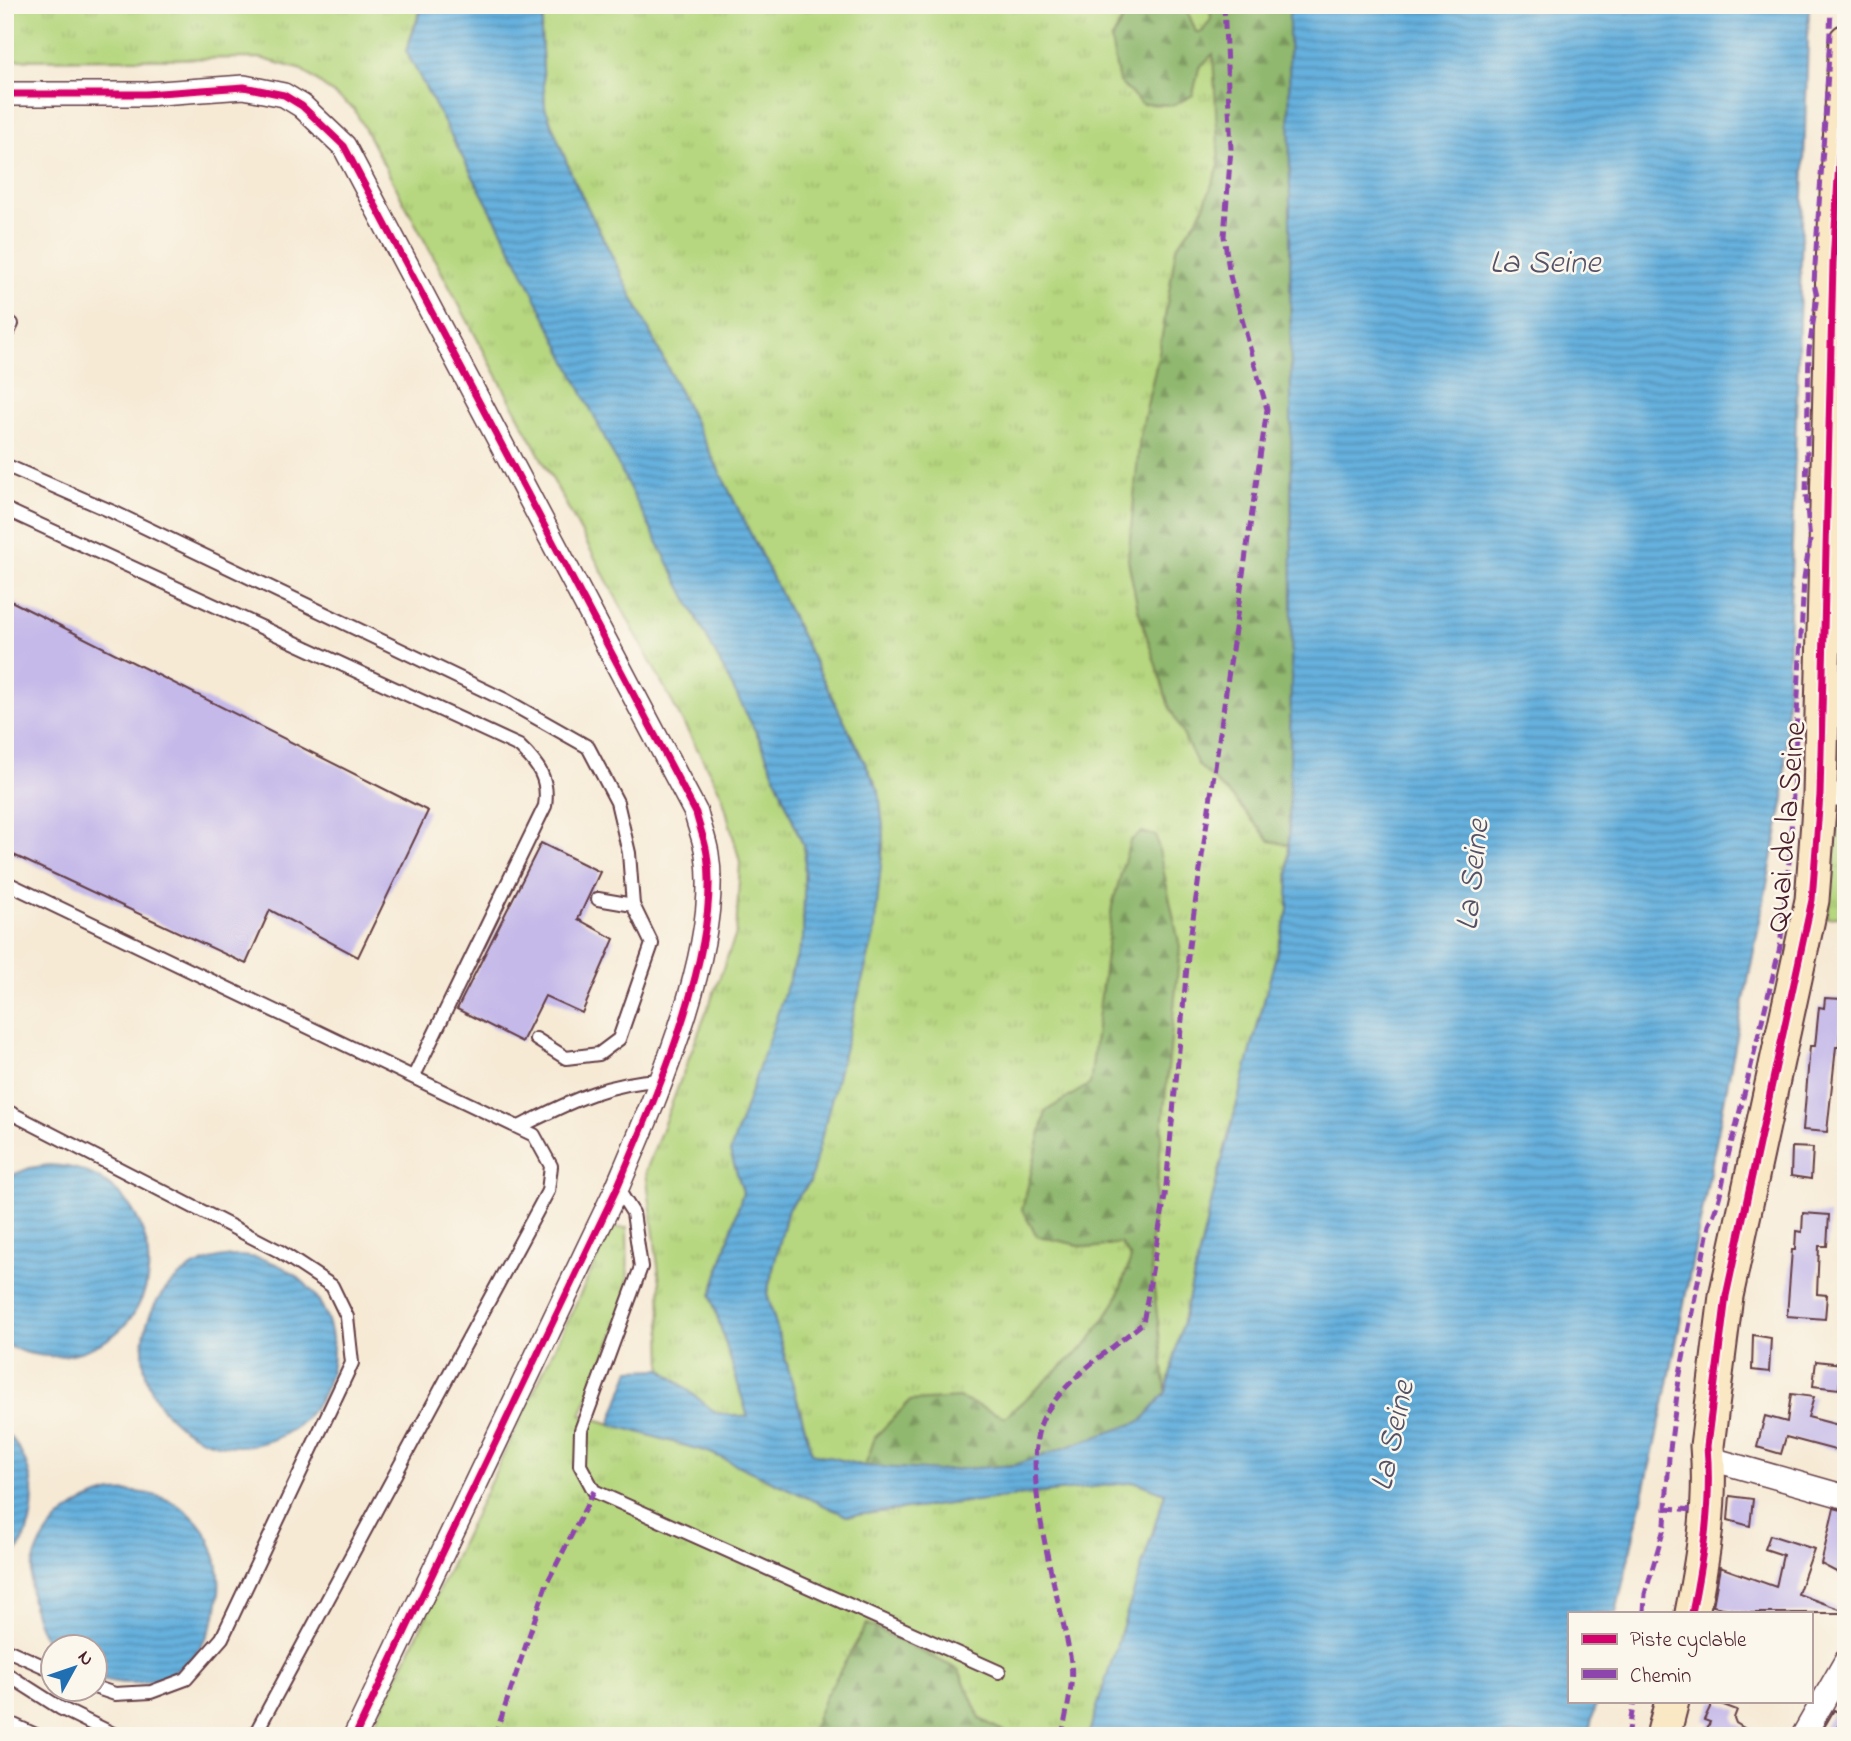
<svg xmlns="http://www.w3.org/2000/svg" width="1851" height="1741" font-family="'Indie Flower',sans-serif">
<defs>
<pattern id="grass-tufts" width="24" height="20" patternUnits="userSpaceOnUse" patternTransform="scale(1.75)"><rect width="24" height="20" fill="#b6d77f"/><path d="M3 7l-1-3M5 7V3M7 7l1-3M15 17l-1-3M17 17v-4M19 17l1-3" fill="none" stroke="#9eb86e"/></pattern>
<pattern id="forest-firs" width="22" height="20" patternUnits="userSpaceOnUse" patternTransform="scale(1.75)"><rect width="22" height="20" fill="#90b86e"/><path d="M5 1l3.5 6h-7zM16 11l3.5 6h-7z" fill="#78955b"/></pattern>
<pattern id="water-rules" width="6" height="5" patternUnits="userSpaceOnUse" patternTransform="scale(1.75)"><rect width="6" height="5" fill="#65b0dd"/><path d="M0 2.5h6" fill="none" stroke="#558fb3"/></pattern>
</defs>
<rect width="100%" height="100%" fill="#fbf7ec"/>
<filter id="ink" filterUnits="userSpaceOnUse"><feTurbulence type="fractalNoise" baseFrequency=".0143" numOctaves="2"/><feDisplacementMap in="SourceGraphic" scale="14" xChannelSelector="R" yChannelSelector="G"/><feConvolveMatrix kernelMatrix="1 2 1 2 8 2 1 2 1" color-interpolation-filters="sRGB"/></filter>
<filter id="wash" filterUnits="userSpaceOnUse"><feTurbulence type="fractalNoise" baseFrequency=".00686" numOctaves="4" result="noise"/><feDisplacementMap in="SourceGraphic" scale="28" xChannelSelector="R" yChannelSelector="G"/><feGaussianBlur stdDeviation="1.57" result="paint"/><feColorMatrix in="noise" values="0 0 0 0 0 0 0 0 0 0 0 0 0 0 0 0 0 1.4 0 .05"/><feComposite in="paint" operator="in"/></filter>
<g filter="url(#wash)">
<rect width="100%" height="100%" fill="#f6ead5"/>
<g fill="url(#grass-tufts)" stroke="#807b55" stroke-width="2">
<polygon points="5,5 422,5 406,51 511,248 761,742 805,850 803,939 731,1152 743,1192 711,1296 748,1417 716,1413 662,1369 660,1282 646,1171 736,934 740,862 722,795 354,109 302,70 260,58 5,60"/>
<polygon points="546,5 1289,5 1292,603 1288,910 1217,1179 1166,1392 865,1466 812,1453 767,1293 788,1209 810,1182 834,1079 879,791 573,178 545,107 541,31"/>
<polygon points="1839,808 1846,808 1846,916 1827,918"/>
<polygon points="612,1228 627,1228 628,1300 581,1415 711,1453 847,1516 1136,1482 1165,1493 1088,1736 369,1736"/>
</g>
<g fill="url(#forest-firs)" stroke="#6d6c4c" stroke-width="2">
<polygon points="1130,5 1185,5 1196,32 1202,32 1211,19 1210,5 1289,5 1292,603 1289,845 1270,841 1233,798 1198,765 1169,706 1138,609 1128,560 1140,436 1160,348 1176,248 1201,213 1219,166 1213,54 1199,68 1193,95 1174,105 1142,104 1119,82 1111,41"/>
<polygon points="1142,832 1156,836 1180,947 1150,1254 1166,1392 1143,1421 1015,1465 938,1471 865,1466 875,1437 910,1401 959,1398 1005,1417 1087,1344 1116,1301 1131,1258 1120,1243 1092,1248 1037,1236 1022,1210 1046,1111 1090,1084 1112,906 1130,841"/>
<polygon points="867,1624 959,1670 980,1719 1012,1736 810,1736 825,1697"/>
</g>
<g fill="url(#water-rules)" stroke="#586884" stroke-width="2">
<polygon points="423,5 546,5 541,31 545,107 573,178 879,791 884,835 874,935 810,1182 788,1209 767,1293 812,1453 865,1466 938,1471 1015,1465 1142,1421 1166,1392 1217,1179 1288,910 1292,603 1289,5 1809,5 1784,799 1664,1404 1616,1613 1569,1613 1569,1701 1596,1701 1588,1736 1088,1736 1165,1493 1136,1482 847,1516 711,1453 610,1424 630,1370 662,1369 716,1413 748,1417 711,1296 743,1192 730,1152 803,939 805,850 761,742 632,493 511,248 406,51"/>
<path d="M49,1165c110,3 139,151 34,186 -26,9 -54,6 -78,-7v-166l25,-10z"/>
<circle cx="238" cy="1351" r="95"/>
<path d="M5,1431c36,39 38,96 0,135z"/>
<path d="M112,1492c161,-12 129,232 -17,185l-1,-31 -42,3c-45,-63 -16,-140 60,-157z"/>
</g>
<g id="blocks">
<g fill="#c5b9e9">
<polygon points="5,598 428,811 358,957 270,910 246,964 5,851"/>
<polygon points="541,843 600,872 578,919 614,939 582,1013 545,996 522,1042 457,1009"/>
<polygon points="1825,998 1842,999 1839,1047 1836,1047 1827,1132 1803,1130 1810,1046 1815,1046 1819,1007 1824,1008"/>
<polygon points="1792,1147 1813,1148 1811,1179 1791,1176"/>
<polygon points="1803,1213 1829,1215 1827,1246 1819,1246 1817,1294 1827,1295 1825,1319 1787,1316 1792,1250 1795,1250 1796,1231 1802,1232"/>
<polygon points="1753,1335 1771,1338 1769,1372 1752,1370"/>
<polygon points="1816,1361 1842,1364 1839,1389 1813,1386"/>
<polygon points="1791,1394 1814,1397 1808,1417 1846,1427 1846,1453 1786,1437 1781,1454 1757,1447 1765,1416 1787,1422"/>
<polygon points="1730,1496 1753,1499 1750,1526 1728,1520"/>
<polygon points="1834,1508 1846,1511 1846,1577 1821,1564"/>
<polygon points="1770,1535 1814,1549 1798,1594 1845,1611 1845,1613 1748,1613 1713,1606 1720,1567 1776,1587 1783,1555 1765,1549"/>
<polygon points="1713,1701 1737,1710 1734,1718 1736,1723 1757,1736 1715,1736 1706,1731 1710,1722 1704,1720"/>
<polygon points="1834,1710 1845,1716 1831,1736 1819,1736"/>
</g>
</g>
</g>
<g filter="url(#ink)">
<use href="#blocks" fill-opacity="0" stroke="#643d44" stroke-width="2"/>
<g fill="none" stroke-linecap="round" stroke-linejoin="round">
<defs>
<g id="lane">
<polyline points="5,338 12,324"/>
<polyline points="5,465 113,512 505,700 588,747 617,802 629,853 633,905 652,944 619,1039 599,1054 566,1058 536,1039"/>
<path d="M5,509l514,237c20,19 30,33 26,60l-131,270"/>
<polyline points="5,882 534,1135 551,1166 548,1191 254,1736"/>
<polyline points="598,899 633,905"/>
<polyline points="5,1110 279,1251 332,1286 347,1317 352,1363 222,1638 186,1679 151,1692 115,1694 94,1687"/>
<path d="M519,1127c49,-24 85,-44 141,-47"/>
<polyline points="617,1188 633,1213 641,1267 581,1430 580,1465 594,1491 999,1672"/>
<polyline points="5,1649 52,1670"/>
<polyline points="5,1673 60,1708 117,1736"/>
<polyline points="5,1721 38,1736"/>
</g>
<g id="street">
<path d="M5,94h141l98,-7 40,8 18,11 42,40 352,667c3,13 9,27 11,41 15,94 -53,247 -90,334l-262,548"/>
<polyline points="1820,795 1846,795"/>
<polyline points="1708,1458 1846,1497"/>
<polyline points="1803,1736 1846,1661"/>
</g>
<g id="secondary">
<path d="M1692,1613c11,-55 20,-111 15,-167l19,-150 86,-396 8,-105 13,-532 13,-222"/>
<polyline points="1663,1736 1672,1701"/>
</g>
</defs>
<use href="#lane" stroke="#643d44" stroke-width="16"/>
<use href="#street" stroke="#643d44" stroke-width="26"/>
<use href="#secondary" stroke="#643d44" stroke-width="37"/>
<use href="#lane" stroke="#fff" stroke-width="12"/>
<use href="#street" stroke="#fff" stroke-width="23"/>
<use href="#secondary" stroke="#fae7c3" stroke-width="33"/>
<g stroke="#8e44ad" stroke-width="5" stroke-dasharray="10 5" stroke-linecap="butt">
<polyline points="1666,1508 1696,1510"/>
<path d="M1644,1613l1,-19 20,-69 4,-68 10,-78 30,-154c15,-30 15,-63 26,-94l45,-184 10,-95 14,-274 6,-36 -4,-47 3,-145 8,-54 -3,-12c5,-93 14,-186 17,-279"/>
<polyline points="495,1736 547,1583 594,1491"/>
<path d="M1062,1736c4,-24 12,-50 9,-74 -9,-60 -57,-198 -25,-249 23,-37 64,-63 97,-90l22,-127 24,-250 78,-537 -37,-133 -6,-40 7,-87 -7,-144"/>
<polyline points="1628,1736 1634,1701"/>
</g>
<defs>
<g id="cycleway">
<path d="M5,94h141l98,-7 40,8 18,11 42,40 352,667c3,13 9,27 11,41 15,94 -53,247 -90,334l-262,548"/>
<path d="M1692,1613c11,-55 20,-111 15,-167l19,-150 86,-396 8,-105 13,-532 13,-222"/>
</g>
</defs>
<use href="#cycleway" stroke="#fbf7ec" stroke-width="11"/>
<use href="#cycleway" stroke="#d6006c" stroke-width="7"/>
</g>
</g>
<g text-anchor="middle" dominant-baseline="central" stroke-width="5" stroke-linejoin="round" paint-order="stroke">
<g font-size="32" fill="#4a1f2b" stroke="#fbf7ec">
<text transform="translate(1788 827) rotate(-85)">Quai de la Seine</text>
</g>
<g font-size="33" font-style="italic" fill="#535269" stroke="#fbf7ec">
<text x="1545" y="264">La Seine</text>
<text transform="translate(1474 875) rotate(-84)">La Seine</text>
<text transform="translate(1394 1436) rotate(-78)">La Seine</text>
</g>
</g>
<rect width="1851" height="1741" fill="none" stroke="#fbf7ec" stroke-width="28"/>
<rect x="1568" y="1612" width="245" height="91" fill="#fbf7ec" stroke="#b4a19f" stroke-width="2"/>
<rect x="1582" y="1634" width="35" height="10" fill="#d6006c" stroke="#b4a19f" stroke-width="2"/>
<text x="1630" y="1646" font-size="21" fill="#4a1f2b">Piste cyclable</text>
<rect x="1582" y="1669" width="35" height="10" fill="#8e44ad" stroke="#b4a19f" stroke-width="2"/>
<text x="1630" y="1682" font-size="21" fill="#4a1f2b">Chemin</text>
<g transform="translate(74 1668) rotate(50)"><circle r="33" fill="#fbf7ec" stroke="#b4a19f" stroke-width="2"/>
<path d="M0-5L12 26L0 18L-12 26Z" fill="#1f6fb2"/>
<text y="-10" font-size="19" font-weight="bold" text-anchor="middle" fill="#4a1f2b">N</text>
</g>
</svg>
